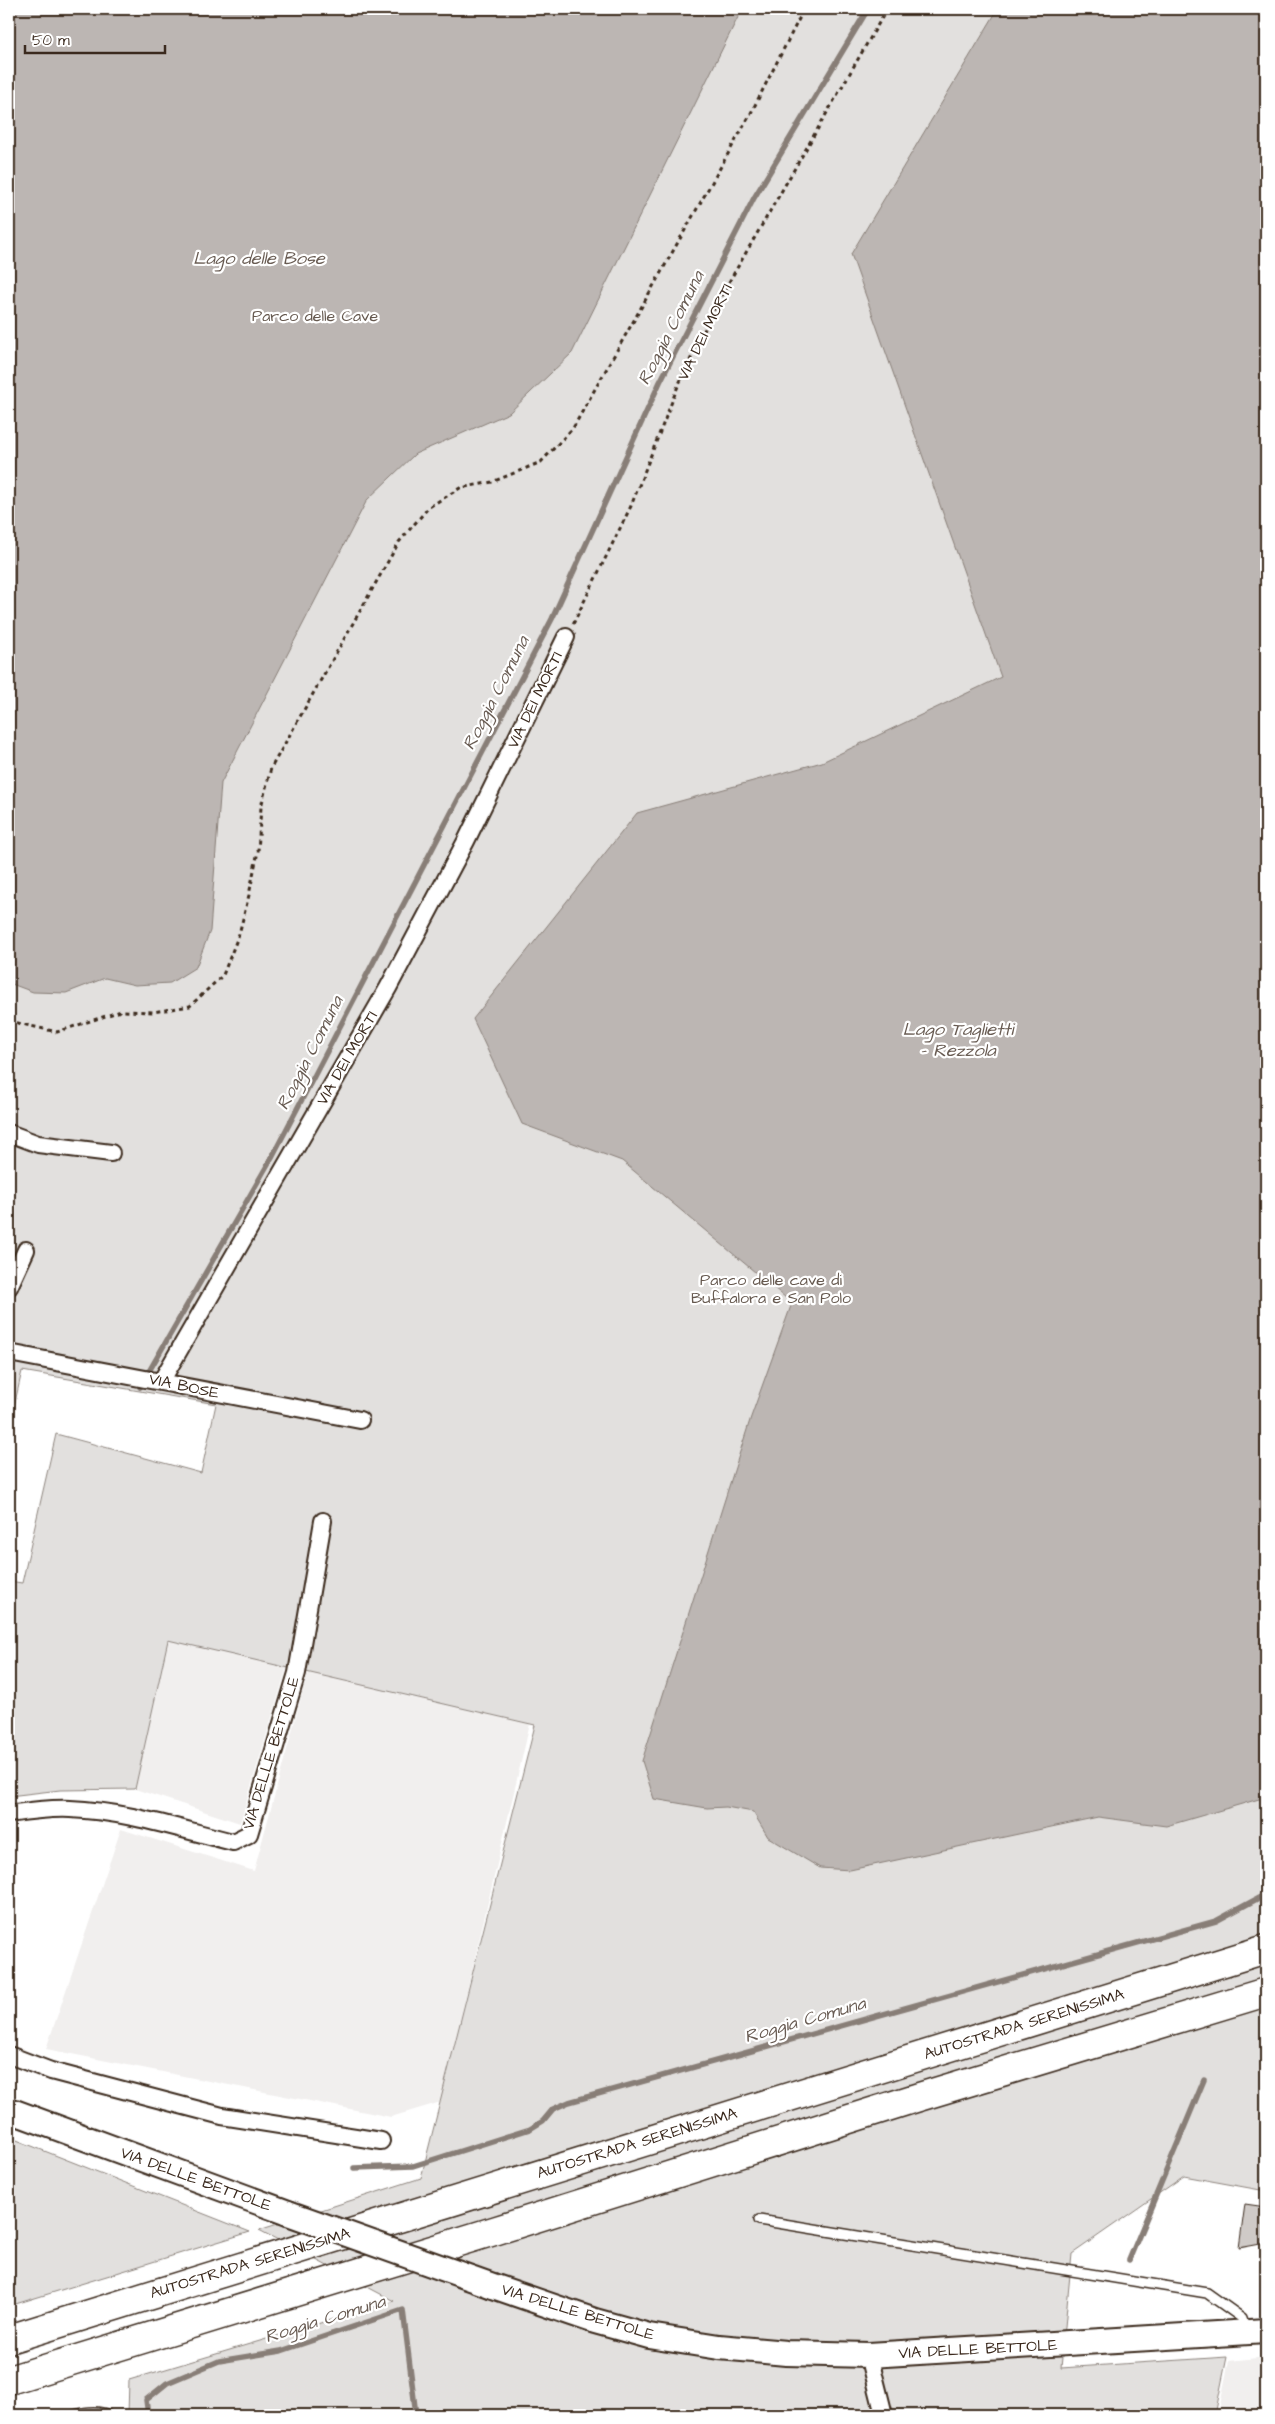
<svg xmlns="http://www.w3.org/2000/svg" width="1275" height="2424" font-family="'Architects Daughter',sans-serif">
<rect width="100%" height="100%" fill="#fff"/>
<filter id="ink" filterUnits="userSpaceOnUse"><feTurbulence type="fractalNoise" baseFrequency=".02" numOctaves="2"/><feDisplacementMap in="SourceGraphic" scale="10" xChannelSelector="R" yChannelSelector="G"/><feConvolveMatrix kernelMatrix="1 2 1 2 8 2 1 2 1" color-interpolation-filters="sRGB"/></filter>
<g filter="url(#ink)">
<g fill="#f1efee">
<polygon points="168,1639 287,1667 240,1823 135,1789"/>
<polygon points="308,1672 530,1724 441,2102 391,2117 46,2049 121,1829 254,1871"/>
<polygon points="1266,2357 1266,2415 1218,2415 1229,2361"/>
</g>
<g fill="#e2e0de" stroke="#8e857e">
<polygon points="9,9 1266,9 1266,2191 1184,2176 1072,2254 1061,2368 1227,2357 1215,2415 128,2415 129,2380 394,2301 259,2230 421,2178 535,1725 168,1640 135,1789 60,1790 9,1796 9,1581 22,1583 56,1434 201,1473 216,1404 22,1371 9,1429"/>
<polygon points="9,2137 250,2232 9,2306"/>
</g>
<g fill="#bcb6b3" stroke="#887e77">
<polygon points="9,9 742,9 572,353 509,413 415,454 367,500 221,783 210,931 196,967 170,983 135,985 105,978 66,993 33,992 9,983"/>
<polygon points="998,9 1266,9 1266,1249 1263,1255 1266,1280 1266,1797 1166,1826 1098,1817 850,1870 820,1868 768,1837 753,1812 726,1807 707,1808 654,1799 642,1761 751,1417 792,1303 622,1161 522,1124 473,1019 637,813 822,762 1001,677 851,254"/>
</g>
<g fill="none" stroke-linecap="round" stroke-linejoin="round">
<g stroke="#887e77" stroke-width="5.5">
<polyline points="140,1387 272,1157 552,619 660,382 754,198 868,9"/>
<polyline points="354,2168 413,2166 530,2129 543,2121 553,2109 569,2102 1216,1921 1266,1894"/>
<polyline points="1129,2260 1204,2080"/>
<polyline points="148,2415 146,2400 167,2383 219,2361 281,2351 403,2310 416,2415"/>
</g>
</g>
<polygon fill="#cfcac7" stroke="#3b2a1e" points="1245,2204 1266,2207 1266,2243 1239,2248"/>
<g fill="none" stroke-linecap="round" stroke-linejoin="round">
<defs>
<g id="service">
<polyline points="759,2220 1207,2293 1242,2318 1246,2330"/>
<path d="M75,2415c10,-3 23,-5 33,0"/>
</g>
<g id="minor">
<polyline points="9,1133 38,1144 111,1153"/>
<polyline points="9,1287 26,1250"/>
<polyline points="9,1353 360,1420"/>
<polyline points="162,1380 388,988 466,841 566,637"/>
<path d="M9,1814c20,-3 41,-6 61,-5 56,2 110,20 163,33l16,-8 48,-161 26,-152"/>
<polyline points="9,2055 51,2071 222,2116 381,2141"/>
<polyline points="869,2355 884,2415"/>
</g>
<g id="secondary">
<polyline points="9,2110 288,2213"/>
<polyline points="493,2286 595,2321 649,2336 719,2347 786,2353 869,2355 1266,2331"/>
</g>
<g id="motorway">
<polyline points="9,2339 1266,1949"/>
<polyline points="9,2380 494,2231 919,2097 1266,1992"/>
</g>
</defs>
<use href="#service" stroke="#3b2a1e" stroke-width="12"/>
<use href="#minor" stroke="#3b2a1e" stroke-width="20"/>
<use href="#secondary" stroke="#3b2a1e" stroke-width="28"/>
<use href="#motorway" stroke="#3b2a1e" stroke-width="31"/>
<g stroke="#3b2a1e" stroke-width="3" stroke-dasharray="4 4" stroke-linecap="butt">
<polyline points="573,624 631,506 678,386 718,301 887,9"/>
<polyline points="9,1021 57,1032 121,1011 153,1012 190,1006 223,975 239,934 249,895 258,851 261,807 271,768 399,542 429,507 460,488 492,482 541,462 573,428 750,115 804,9"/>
</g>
<use href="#service" stroke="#fff" stroke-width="9"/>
<use href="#minor" stroke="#fff" stroke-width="16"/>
<use href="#secondary" stroke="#fff" stroke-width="24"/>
<use href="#motorway" stroke="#fff" stroke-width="28"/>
<defs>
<polyline id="secondary-bridge" points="288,2213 493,2286"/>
</defs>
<use href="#secondary-bridge" stroke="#3b2a1e" stroke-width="28" stroke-linecap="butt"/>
<use href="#secondary-bridge" stroke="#fff" stroke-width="24"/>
</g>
</g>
<g text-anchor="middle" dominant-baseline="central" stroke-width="4.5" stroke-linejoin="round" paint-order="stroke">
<g font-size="16" fill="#65584e" stroke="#fff">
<text x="315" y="316">Parco delle Cave</text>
<text x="771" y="1280">Parco delle cave di<tspan x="771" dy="18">Buffalora e San Polo</tspan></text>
</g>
<g font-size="16" fill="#3b2a1e" stroke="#fff">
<text transform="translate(705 332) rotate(-64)">VIA DEI MORTI</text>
<text transform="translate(535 700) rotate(-64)">VIA DEI MORTI</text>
<text transform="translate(347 1058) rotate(-60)">VIA DEI MORTI</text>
<text transform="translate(184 1386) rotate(12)">VIA BOSE</text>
<text transform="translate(271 1753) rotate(-73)">VIA DELLE BETTOLE</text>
<text transform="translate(1024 2024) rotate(-17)">AUTOSTRADA SERENISSIMA</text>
<text transform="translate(637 2143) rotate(-17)">AUTOSTRADA SERENISSIMA</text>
<text transform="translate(196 2179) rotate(20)">VIA DELLE BETTOLE</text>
<text transform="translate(250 2263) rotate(-17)">AUTOSTRADA SERENISSIMA</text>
<text transform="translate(578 2312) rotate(17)">VIA DELLE BETTOLE</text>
<text transform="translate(978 2349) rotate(-3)">VIA DELLE BETTOLE</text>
</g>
<g font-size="18" font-style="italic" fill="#685b52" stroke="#fff">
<text x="259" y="258">Lago delle Bose</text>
<text transform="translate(671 328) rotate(-63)">Roggia Comuna</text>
<text transform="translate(496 693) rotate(-63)">Roggia Comuna</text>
<text x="958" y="1029">Lago Taglietti<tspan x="958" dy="21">- Rezzola</tspan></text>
<text transform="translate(310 1053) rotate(-63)">Roggia Comuna</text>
<text transform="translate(805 2020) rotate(-16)">Roggia Comuna</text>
<text transform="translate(325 2319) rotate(-17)">Roggia Comuna</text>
</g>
</g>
<rect width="1275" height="2424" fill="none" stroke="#fff" stroke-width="30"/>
<rect x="15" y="15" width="1245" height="2394" fill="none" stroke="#3b2a1e" stroke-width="2" filter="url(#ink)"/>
<path d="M25 45v8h140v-8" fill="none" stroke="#3b2a1e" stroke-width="2.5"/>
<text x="32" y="45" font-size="15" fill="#3b2a1e" stroke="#ffffff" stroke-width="4" paint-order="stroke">50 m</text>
</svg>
